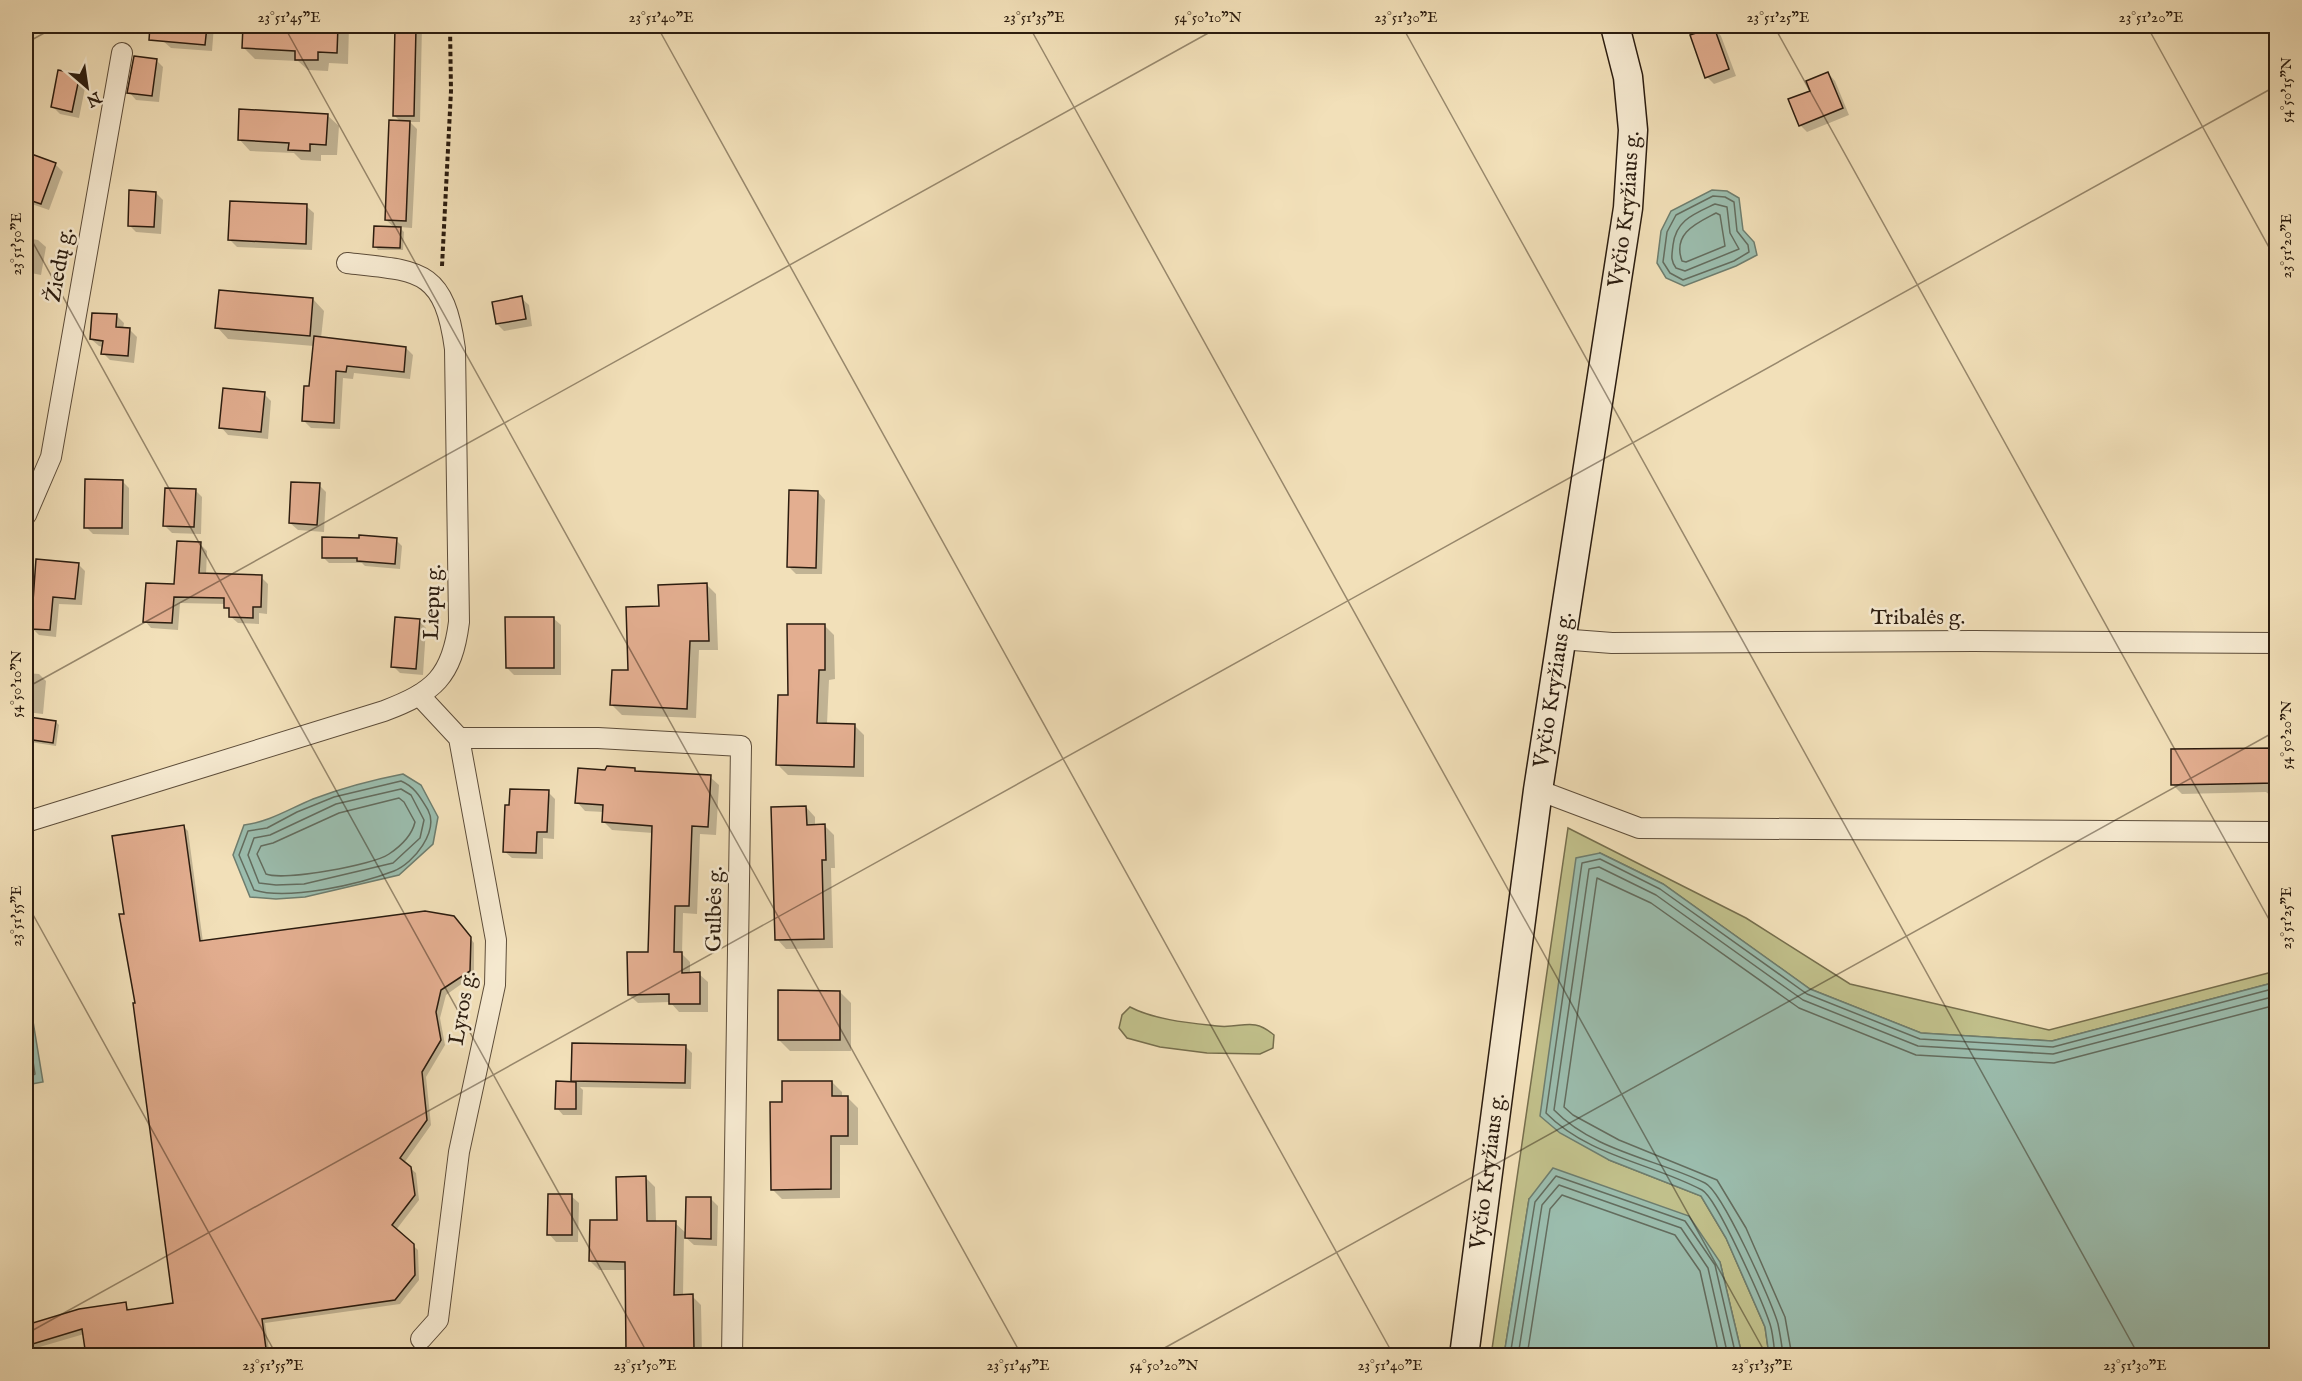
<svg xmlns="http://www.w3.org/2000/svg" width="2302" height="1381" font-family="'IM FELL English',serif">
<rect width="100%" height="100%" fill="#f2e0b9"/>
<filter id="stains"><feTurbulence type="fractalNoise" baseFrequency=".00333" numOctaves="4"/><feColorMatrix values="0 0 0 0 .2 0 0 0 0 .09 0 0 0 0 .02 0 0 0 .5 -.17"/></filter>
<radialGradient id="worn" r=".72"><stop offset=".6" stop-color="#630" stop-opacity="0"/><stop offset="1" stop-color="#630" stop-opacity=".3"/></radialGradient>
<g fill="#c1c08b" stroke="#766e4d" stroke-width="1.5">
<polygon points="1568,828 1746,918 1850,984 2049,1030 2276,971 2276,982 2052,1041 1921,1033 1810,989 1663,884 1600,853 1609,1160 1701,1196 1726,1238 1765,1327 1769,1355 1742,1355 1720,1262 1529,1199 1504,1355 1491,1356"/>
<path d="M1130,1007c25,13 60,16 87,19 25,3 35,-10 57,9l-1,13 -13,6 -53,-1 -47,-6 -33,-9 -8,-10 3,-13z"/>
</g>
<g fill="#9bbdae" stroke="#6e7d6e" stroke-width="1.5">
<polygon points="1712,190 1727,191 1739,198 1743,230 1754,242 1757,255 1736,266 1684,286 1666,278 1657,263 1661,231 1671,211"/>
<path d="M403,774l18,11 17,32 -5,27 -34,31 -94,22 -29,2 -26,-2 -17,-42 11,-30c25,-3 45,-16 69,-26 29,-11 59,-19 90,-25z"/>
<polygon points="1600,853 1663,884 1810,989 1921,1033 2052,1041 2276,982 2276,1355 1769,1355 1765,1327 1726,1238 1701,1196 1609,1160 1560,1133 1540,1116 1576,858"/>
<polygon points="26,979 43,1082 26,1085"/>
<polygon points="1553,1168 1689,1216 1720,1262 1742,1355 1504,1355 1529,1199"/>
</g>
<g fill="#0003">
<polygon points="164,26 214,26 212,51 171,48 163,41"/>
<polygon points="245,26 349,26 348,64 329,63 328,71 308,70 298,61 255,59 243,47"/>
<polygon points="396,26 422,26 420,122 410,122 417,129 412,228 399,227 404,232 403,250 378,250 375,246 395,228 386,220 401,122 394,115"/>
<polygon points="1714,28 1721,36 1736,76 1714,84 1707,77"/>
<polygon points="156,60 163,67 159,102 136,100 129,92"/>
<polygon points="1828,73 1835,81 1849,115 1807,132 1800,125 1812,91"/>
<polygon points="79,76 86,83 79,118 60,114 53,107"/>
<polygon points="327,115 339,126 337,155 321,155 321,161 301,160 294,153 250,151 239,139"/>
<polygon points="26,154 55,164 63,172 49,210 26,202"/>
<polygon points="156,193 163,200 161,234 136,232 129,225"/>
<polygon points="306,206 314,213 312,250 237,247 230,240"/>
<polygon points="26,238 38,240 46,247 41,275 26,272"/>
<polygon points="521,298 529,305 532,326 504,331 497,324"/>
<polygon points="313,299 324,311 321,338 406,348 413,355 410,379 354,373 353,379 343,378 340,429 311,428 304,421 314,346 228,339 217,327"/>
<polygon points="26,310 33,317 26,340"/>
<polygon points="117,316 124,323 123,329 129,329 137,337 134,363 110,360 103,353 103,347 99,346 91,339"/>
<polygon points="264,394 271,401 268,439 228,435 221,427"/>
<polygon points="122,481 129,488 129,535 93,534 86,527"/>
<polygon points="319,485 326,492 324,532 298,530 290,523"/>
<polygon points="195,490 202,497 201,534 172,533 165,526"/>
<polygon points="818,492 825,500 822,574 796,574 788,566"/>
<polygon points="396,540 402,546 400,569 365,566 362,563 329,563 323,557"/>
<polygon points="200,544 207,551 206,575 261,577 268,584 267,614 259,613 259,624 238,623 231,617 226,604 180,603 178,630 151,628 145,621 176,586"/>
<polygon points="38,561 78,564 85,571 82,605 59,604 56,637 39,635 32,628"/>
<polygon points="707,585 716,594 718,650 699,650 696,718 622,715 612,705 661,607"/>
<polygon points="553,618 561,625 561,675 514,675 507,668"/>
<polygon points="419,621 426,628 423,675 400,673 393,666"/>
<polygon points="824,625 834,635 835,679 829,680 827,724 854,725 864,735 864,777 788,775 778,765 789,697"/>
<polygon points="26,673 39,674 46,681 43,714 26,712"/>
<polygon points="56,722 59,725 56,746 30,742 27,739"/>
<polygon points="2269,747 2276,747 2276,800 2266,792 2182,794 2172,784 2268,749"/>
<polygon points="635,769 638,773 710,777 719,785 716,835 700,834 697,914 683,913 682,954 690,962 690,974 699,974 708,982 708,1012 679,1012 670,1002 638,1003 629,995 649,954 653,833 612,830 604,822 604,812 585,811 577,802 606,771"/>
<polygon points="548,792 555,799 554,839 543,838 543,859 512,858 504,851"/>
<polygon points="806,807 815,817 815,826 825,826 834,835 835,868 831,868 833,948 786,949 777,939"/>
<polygon points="184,827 188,831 203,942 459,923 474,943 474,975 446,995 440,1018 445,1045 426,1077 431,1125 404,1163 416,1173 419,1200 396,1230 418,1250 419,1280 400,1304 265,1323 270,1356 230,1356 84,1334 26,1351 26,1326 80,1310 125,1303 130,1311 175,1305 126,915"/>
<polygon points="26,930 33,964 26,965"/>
<polygon points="840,992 851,1003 851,1051 790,1051 779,1040"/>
<polygon points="685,1046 692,1053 691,1089 580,1087 583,1090 582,1115 563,1115 557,1108 575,1083 573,1081"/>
<polygon points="832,1082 842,1092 842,1098 848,1098 858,1108 858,1145 840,1145 840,1198 782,1199 772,1189 783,1103"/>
<polygon points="646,1178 655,1187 656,1222 675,1223 687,1234 711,1199 718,1206 717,1246 694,1245 684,1236 683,1296 692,1296 701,1305 702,1356 634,1356 628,1349 627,1270 599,1270 590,1261"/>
<polygon points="571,1196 579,1203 578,1242 556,1242 549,1234"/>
</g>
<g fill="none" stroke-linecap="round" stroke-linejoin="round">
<g stroke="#636c5e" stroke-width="1.5">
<polygon points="1713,196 1725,197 1734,202 1737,231 1748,245 1749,252 1734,261 1683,280 1670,273 1663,262 1667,232 1676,215"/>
<path d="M1715,204l12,3 3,26 9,16 -54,22 -9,-3c-6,-8 -4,-13 -3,-23 3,-25 21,-31 42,-41z"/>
<path d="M1716,213l4,2 5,31 -39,16 -4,-1c-10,-28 15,-38 34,-48z"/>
<path d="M401,781c14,6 19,16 27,29 11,21 -14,53 -34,61 -34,13 -106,30 -140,19l-15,-35 9,-24 19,-3 30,-16 37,-15z"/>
<polygon points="401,789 411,795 424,820 420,838 393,863 304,884 276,885 259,883 248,855 254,838 270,835 336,804"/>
<path d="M399,798l5,4 11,20c-3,13 -14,24 -26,32 -15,11 -106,27 -123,20l-9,-20 4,-8 12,-3 66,-30z"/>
<polyline points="26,1016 35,1074 26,1079"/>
<polyline points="1510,1356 1535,1202 1556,1176 1685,1221 1715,1265 1736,1356"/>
<polyline points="1518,1356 1542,1205 1559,1185 1681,1228 1708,1268 1728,1356"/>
<polyline points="1527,1356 1550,1209 1562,1195 1675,1235 1700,1271 1719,1356"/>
<path d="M1775,1356c-1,-10 -2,-23 -5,-32 -7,-21 -53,-126 -68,-134 -51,-27 -114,-34 -156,-77l36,-250 18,-4 60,30 147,105 113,45 133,8 223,-59"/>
<path d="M1783,1356c-1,-11 -3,-22 -5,-32 -6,-22 -56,-133 -73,-141 -49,-24 -111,-32 -151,-73l35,-241 10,-2 57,28 147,105 115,46 135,8 223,-58"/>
<polyline points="1792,1356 1785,1317 1746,1228 1717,1180 1619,1140 1573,1115 1564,1107 1597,878 1651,903 1799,1008 1916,1055 2054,1063 2276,1005"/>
</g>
</g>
<g fill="#e3ae90" stroke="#2b1c0f" stroke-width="1.5">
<polygon points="150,26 207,26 205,45 149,40"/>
<polygon points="243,26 338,26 337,53 318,52 318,60 295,60 295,51 242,48"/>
<polygon points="395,27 416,28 414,116 393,116"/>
<polygon points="1714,27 1729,69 1705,78 1690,35"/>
<polygon points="134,56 157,59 152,96 127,93"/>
<polygon points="58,70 80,74 72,112 51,107"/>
<polygon points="1828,72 1843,108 1799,126 1788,99 1810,91 1806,81"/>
<polygon points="239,109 328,114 326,145 310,144 310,151 288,150 289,143 238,140"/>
<polygon points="389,120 410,121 406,221 385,220"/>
<polygon points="26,152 56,163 41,204 26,199"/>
<polygon points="129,190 156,192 154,227 128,226"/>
<polygon points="230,201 307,204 306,244 228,240"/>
<polygon points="374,226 401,227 400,248 373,247"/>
<polygon points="219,290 313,298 310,336 215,328"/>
<polygon points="522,296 526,319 496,324 492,302"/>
<polygon points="92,313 117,314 116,327 130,328 128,356 101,354 103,341 90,339"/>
<polygon points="314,336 406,347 404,372 347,366 346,372 336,371 334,423 302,421 304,386 309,386"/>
<polygon points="223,388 265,392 261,432 219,428"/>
<polygon points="85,479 123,480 122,528 84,528"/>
<polygon points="291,482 320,483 317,525 289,523"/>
<polygon points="165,488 196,489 194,527 163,526"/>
<polygon points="789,490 818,491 816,568 787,567"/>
<polygon points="359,535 397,538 395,564 357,561 357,558 322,558 322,537 359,538"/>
<polygon points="177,541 201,542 199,573 262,575 261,607 253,607 253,618 229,617 229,608 224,608 224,598 174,597 172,623 143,622 146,583 174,584"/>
<polygon points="36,559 79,563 75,599 53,597 50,630 31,629"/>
<polygon points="707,583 709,641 690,641 687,709 610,705 612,670 628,670 626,607 659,606 658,585"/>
<polygon points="395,617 420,619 416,669 391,667"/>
<polygon points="505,617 554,617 554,668 506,668"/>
<polygon points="787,624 825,624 825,670 819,670 817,723 855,724 854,767 776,765 778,695 788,695"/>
<polygon points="29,717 56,721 53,743 26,739"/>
<polygon points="2277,748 2277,783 2171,785 2171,749"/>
<polygon points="607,766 635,768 635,771 711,775 708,827 692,826 689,906 675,906 674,952 682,952 682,973 700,972 700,1004 669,1004 669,994 628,995 627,952 648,952 652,826 602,822 603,805 575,803 578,768 605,770"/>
<polygon points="510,789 549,790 547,832 537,832 536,853 503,852 505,805 509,805"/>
<polygon points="806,806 807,825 825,824 826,860 822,860 824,939 775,940 771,807"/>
<polygon points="184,825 200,941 425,911 454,916 471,937 470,971 441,990 436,1012 441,1040 422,1072 427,1120 400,1158 411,1167 415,1195 392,1225 414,1244 415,1275 395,1300 262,1319 267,1356 86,1356 82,1329 26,1346 26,1325 79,1309 126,1302 127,1310 173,1303 133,1003 135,1003 119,914 124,914 112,836"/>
<polygon points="778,990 840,991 840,1040 778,1040"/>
<polygon points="572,1043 686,1045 685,1083 571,1081"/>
<polygon points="556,1081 576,1082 576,1109 555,1109"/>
<polygon points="782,1081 832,1081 832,1096 848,1096 848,1136 831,1136 831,1189 771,1190 770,1102 782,1102"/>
<polygon points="646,1176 647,1221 676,1221 674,1295 693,1294 694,1349 626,1350 625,1262 589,1261 590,1220 617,1220 616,1177"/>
<polygon points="548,1194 572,1194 572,1235 547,1235"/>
<polygon points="686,1197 711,1197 711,1239 685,1238"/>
</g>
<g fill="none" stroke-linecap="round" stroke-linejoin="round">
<defs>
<g id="street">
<polyline points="26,515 51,457 122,53"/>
<polyline points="1560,639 1612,643 1974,641 2276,643"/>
<polyline points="419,695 459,738 496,940 495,985 459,1152 438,1320 421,1339"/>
<polyline points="459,738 598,738 741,746 732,1356"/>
<polyline points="1538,790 1639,828 2276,832"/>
<path d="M26,822l358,-111c50,-19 68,-34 75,-89l-4,-273c-11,-81 -36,-78 -108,-86"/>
</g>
<g id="secondary">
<path id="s1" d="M1464,1356l74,-566 90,-582 5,-78 -5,-53 -13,-51"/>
</g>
</defs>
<use href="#street" stroke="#5d4d3a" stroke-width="22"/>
<use href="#secondary" stroke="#2b1c0f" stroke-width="31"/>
<polyline stroke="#2b1c0f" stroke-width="4" stroke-dasharray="4.5 3" stroke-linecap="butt" points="442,266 451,91 450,26"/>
<use href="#street" stroke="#f7ebd2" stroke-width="20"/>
<use href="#secondary" stroke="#f7ebd2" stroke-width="28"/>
</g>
<path fill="none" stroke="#2b1c0f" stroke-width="1.5" stroke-opacity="0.45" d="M284,26l738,1330M657,26l737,1330M1029,26l738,1330M1402,26l737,1330M1774,26l502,906M2147,26l129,234M26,43l31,-17M26,230l623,1126M26,688l1195,-662M26,902l251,454M26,1334l2250,-1248M1150,1356l1126,-625"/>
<g text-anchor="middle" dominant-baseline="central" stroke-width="5" stroke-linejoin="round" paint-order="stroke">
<g font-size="22" fill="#2b1c0f" stroke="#f7ebd2">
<text stroke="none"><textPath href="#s1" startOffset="1158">Vyčio Kryžiaus g.</textPath></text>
<text transform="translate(60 265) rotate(-80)">Žiedų g.</text>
<text transform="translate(433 602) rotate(-88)">Liepų g.</text>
<text x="1918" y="618">Tribalės g.</text>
<text stroke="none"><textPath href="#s1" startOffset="672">Vyčio Kryžiaus g.</textPath></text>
<text transform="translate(715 909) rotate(-89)">Gulbės g.</text>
<text transform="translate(463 1008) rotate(-80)">Lyros g.</text>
<text stroke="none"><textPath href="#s1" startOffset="186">Vyčio Kryžiaus g.</textPath></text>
</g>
</g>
<rect width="2302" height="1381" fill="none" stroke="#f2e0b9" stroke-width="66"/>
<g transform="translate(87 87) rotate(151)" stroke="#f7ebd2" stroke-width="4.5" paint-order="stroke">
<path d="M0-4.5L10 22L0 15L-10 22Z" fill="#2b1c0f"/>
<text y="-9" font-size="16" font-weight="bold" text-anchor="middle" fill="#2b1c0f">N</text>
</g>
<rect x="33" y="33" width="2236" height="1315" fill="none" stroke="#2b1c0f" stroke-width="2"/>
<g font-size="15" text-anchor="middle" fill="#2b1c0f">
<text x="289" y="22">23°51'45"E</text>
<text x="661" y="22">23°51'40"E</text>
<text x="1034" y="22">23°51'35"E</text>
<text x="1208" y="22">54°50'10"N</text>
<text x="1406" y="22">23°51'30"E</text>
<text x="1778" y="22">23°51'25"E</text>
<text x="2151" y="22">23°51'20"E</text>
<text transform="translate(2286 90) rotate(-90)" y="5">54°50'15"N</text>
<text transform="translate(16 244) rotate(-90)" y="5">23°51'50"E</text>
<text transform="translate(2286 246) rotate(-90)" y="5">23°51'20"E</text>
<text transform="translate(16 684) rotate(-90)" y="5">54°50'10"N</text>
<text transform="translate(2286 735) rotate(-90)" y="5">54°50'20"N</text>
<text transform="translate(16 916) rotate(-90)" y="5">23°51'55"E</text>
<text transform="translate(2286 918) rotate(-90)" y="5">23°51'25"E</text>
<text x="273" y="1370">23°51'55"E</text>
<text x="645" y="1370">23°51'50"E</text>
<text x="1018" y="1370">23°51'45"E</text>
<text x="1164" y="1370">54°50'20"N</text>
<text x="1390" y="1370">23°51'40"E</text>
<text x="1762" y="1370">23°51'35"E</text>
<text x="2135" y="1370">23°51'30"E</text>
</g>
<rect width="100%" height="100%" filter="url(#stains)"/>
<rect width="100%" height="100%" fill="url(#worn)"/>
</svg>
